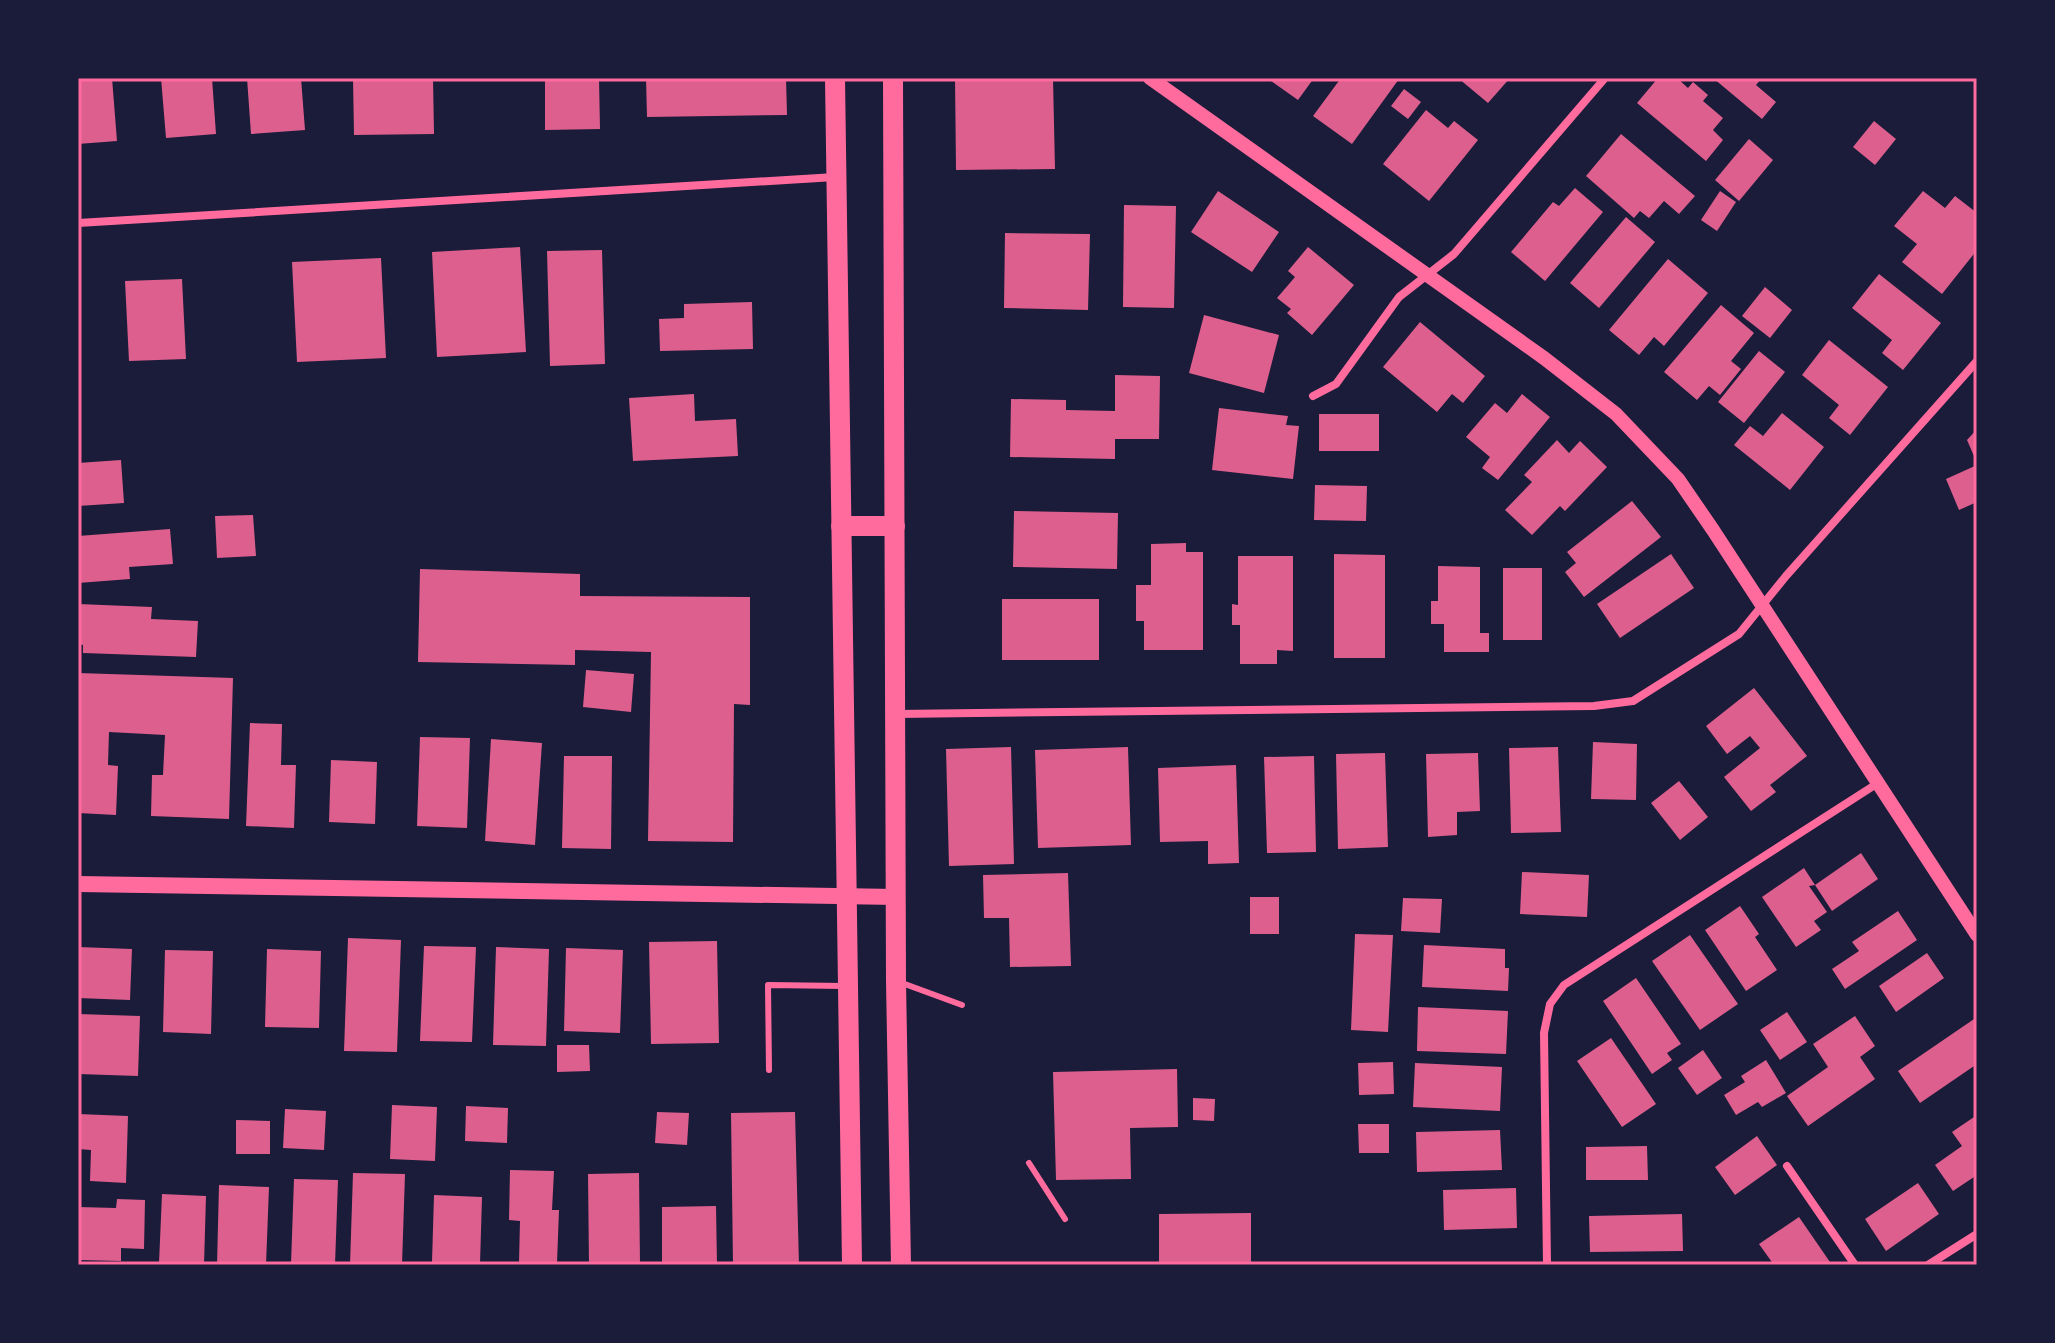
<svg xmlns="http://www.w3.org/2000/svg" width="2055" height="1343" font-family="Bitter,serif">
<rect width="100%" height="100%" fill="#1b1b3a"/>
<g fill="#dd5f8e">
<polygon points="78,78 112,78 117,141 78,144"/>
<polygon points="161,78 212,78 216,134 166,138"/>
<polygon points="247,78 301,78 305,130 251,134"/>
<polygon points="353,78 433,78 434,134 354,135"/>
<polygon points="545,78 599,78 600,129 545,130"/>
<polygon points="646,78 786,78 787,115 647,117"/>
<polygon points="955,78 1053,78 1055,169 956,170"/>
<polygon points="1267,78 1314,78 1298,100"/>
<polygon points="1341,78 1399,79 1352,144 1313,116"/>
<polygon points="1458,78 1510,78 1488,103"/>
<polygon points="1658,78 1677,78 1688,88 1693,82 1708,95 1703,101 1723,118 1713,130 1723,140 1706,161 1637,103"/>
<polygon points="1713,78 1762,78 1756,85 1776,102 1762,119"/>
<polygon points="1404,89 1421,102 1408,119 1391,106"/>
<polygon points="1426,110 1448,128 1454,121 1478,140 1429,201 1383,164"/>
<polygon points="1874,121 1896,139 1875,165 1853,147"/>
<polygon points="1621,134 1695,196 1679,214 1664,201 1649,218 1640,211 1634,218 1586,176"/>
<polygon points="1749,139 1773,160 1739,201 1715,180"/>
<polygon points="1575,188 1603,212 1545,281 1511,252 1553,202 1559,206"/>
<polygon points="1218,191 1279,232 1252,272 1191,232"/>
<polygon points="1720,191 1736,202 1717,231 1701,220"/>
<polygon points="1923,191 1945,208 1955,196 1977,213 1977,250 1942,294 1902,262 1917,244 1894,226"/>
<polygon points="1124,205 1176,206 1174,308 1123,307"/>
<polygon points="1626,217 1655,242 1599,308 1570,283"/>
<polygon points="1005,233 1090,234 1088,310 1004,308"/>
<polygon points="520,247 526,352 437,357 432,252"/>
<polygon points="1308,247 1354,285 1312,335 1287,313 1291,309 1277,298 1295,277 1288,271"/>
<polygon points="602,250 605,364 550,366 547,251"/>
<polygon points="381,258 386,358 297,362 292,262"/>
<polygon points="1668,259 1708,293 1664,346 1654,337 1639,355 1609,330"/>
<polygon points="1879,274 1941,323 1903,370 1882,353 1892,340 1852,308"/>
<polygon points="182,279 186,359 129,361 125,281"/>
<polygon points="1765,287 1792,310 1770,338 1742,316"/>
<polygon points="752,302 753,349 660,351 659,319 684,318 684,304"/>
<polygon points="1721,305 1754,333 1731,361 1741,369 1720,395 1709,386 1697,400 1664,372"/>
<polygon points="1204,315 1279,335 1264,393 1189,373"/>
<polygon points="1420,322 1485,376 1463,403 1452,394 1437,412 1383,367"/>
<polygon points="1829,340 1888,387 1850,435 1829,418 1839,405 1802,375"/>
<polygon points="1759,351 1785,372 1744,423 1718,402"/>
<polygon points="1115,375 1160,376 1159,439 1115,439 1115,459 1010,457 1011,399 1066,400 1066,410 1115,411"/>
<polygon points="694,394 695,421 736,419 738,456 633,461 629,398"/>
<polygon points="1522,394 1550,417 1498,480 1482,468 1490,457 1466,437 1495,403 1507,413"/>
<polygon points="1219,408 1288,416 1286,425 1299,426 1293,479 1212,470"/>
<polygon points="1782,413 1824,447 1790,490 1734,445 1750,426 1763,436"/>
<rect x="1319" y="414" width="60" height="37"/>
<polygon points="1977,429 1977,463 1967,440"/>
<polygon points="1557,440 1569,453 1580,441 1607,467 1565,511 1560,506 1532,535 1505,510 1532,482 1524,475"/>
<polygon points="121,460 124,503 78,506 78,463"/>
<polygon points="1977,465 1977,502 1959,510 1946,479"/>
<polygon points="1315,485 1367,486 1366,521 1314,520"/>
<polygon points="1632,501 1661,537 1584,597 1565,572 1576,563 1567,552"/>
<polygon points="1014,511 1118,513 1117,569 1013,567"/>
<polygon points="253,515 256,556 217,558 215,516"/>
<polygon points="170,529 173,564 129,567 130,579 78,583 78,536"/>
<polygon points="1186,543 1186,552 1203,552 1203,650 1144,650 1144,621 1136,621 1136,585 1151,585 1151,544"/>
<polygon points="1334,554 1385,555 1385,658 1334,658"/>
<polygon points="1671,554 1694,588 1620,638 1597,604"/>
<polygon points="1238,556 1293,556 1293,651 1277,650 1277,664 1240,664 1240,625 1232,625 1232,604 1238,605"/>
<polygon points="1438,566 1480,567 1480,633 1489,633 1489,652 1444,652 1444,624 1431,624 1431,601 1438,601"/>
<rect x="1503" y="568" width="39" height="72"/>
<polygon points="420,569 580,574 580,596 750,597 750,705 734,704 733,842 648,841 651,652 575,650 575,665 418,662"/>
<rect x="1002" y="599" width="97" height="61"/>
<polygon points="78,604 152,607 151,619 198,621 196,657 83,653 83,645 78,644"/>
<polygon points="586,670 634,674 631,712 583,707"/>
<polygon points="78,673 233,678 229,819 151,816 152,775 163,775 165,735 109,732 108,765 118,766 116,815 78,813"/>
<polygon points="1754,688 1807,756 1770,785 1776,792 1751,811 1724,777 1760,748 1750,736 1727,754 1706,726"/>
<polygon points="250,723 282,724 281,765 296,765 294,828 246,826"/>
<polygon points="420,737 470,738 467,828 417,826"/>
<polygon points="491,739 542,743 535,845 485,841"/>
<polygon points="1593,742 1637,744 1636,800 1591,799"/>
<polygon points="1011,747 1014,864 949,866 946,749"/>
<polygon points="1128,747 1131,845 1038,848 1035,750"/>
<polygon points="1558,747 1561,832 1511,833 1509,748"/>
<polygon points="1385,753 1388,847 1338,849 1336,754"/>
<polygon points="1478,753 1480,811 1457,812 1457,835 1428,837 1426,754"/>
<polygon points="564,756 612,756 611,849 562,848"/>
<polygon points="1314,756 1316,852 1267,853 1264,757"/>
<polygon points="331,760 377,762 375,824 329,822"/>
<polygon points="1236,765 1239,863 1208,864 1208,841 1160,842 1158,768"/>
<polygon points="1679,781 1708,817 1680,840 1651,803"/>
<polygon points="1861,853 1878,879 1832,911 1815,885"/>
<polygon points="1804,868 1815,885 1809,886 1827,912 1814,921 1821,930 1796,947 1762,897"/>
<polygon points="1522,872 1589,875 1587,917 1520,914"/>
<polygon points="1068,873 1071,966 1010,967 1009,918 984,918 983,875"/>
<rect x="1250" y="897" width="29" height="37"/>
<polygon points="1403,898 1442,899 1440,933 1401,931"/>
<polygon points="1740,906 1759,934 1755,937 1777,970 1746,991 1705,930"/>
<polygon points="1898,911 1917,940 1845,989 1832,969 1859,951 1852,942"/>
<polygon points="1355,934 1393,935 1388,1032 1351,1030"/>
<polygon points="1690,935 1738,1004 1700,1030 1652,961"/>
<polygon points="348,938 401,940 397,1052 344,1051"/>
<polygon points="717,941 719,1043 651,1044 649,942"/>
<polygon points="1424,945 1505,949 1505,968 1509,968 1508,991 1422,987"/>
<polygon points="424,946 476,947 472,1042 420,1041"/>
<polygon points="78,947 132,949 130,1000 78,998"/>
<polygon points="496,947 549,949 546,1046 493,1045"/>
<polygon points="566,948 623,950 620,1033 564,1031"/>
<polygon points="267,949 321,951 319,1028 265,1027"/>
<polygon points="165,950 213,951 211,1034 163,1032"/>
<polygon points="1927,953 1944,978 1896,1012 1879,986"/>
<polygon points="1636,978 1681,1044 1667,1053 1672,1060 1652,1074 1603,1001"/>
<polygon points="1418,1007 1508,1011 1506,1054 1417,1051"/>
<polygon points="1787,1012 1807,1042 1780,1060 1760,1030"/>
<polygon points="78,1014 140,1016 138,1076 78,1074"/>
<polygon points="1855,1016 1875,1046 1860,1057 1875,1079 1808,1126 1787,1096 1828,1067 1813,1044"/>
<polygon points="1977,1017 1977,1064 1920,1103 1898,1071"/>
<polygon points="1611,1038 1656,1104 1622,1127 1577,1061"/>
<polygon points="557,1045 589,1045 590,1071 557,1072"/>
<polygon points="1703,1050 1722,1078 1697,1095 1678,1068"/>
<polygon points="1766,1060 1786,1093 1762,1107 1758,1102 1736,1115 1724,1095 1745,1082 1741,1076"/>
<polygon points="1393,1062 1394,1094 1359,1095 1358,1063"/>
<polygon points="1415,1063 1502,1067 1500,1111 1413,1107"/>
<polygon points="1177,1069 1178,1127 1130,1128 1131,1179 1056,1180 1053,1072"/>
<polygon points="1193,1098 1215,1099 1214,1121 1193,1120"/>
<polygon points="392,1105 437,1107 435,1161 390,1159"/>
<polygon points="466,1106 508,1108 507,1143 465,1141"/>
<polygon points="285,1109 326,1111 324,1150 283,1148"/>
<polygon points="657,1112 689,1113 687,1145 655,1143"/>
<polygon points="795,1112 799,1265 733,1265 731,1113"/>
<polygon points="78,1114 128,1116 126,1183 90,1181 91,1150 78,1149"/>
<polygon points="1977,1115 1977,1175 1953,1191 1935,1165 1962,1146 1952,1132"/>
<polygon points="236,1120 270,1121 270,1154 236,1154"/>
<polygon points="1358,1124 1389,1124 1389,1153 1359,1153"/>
<polygon points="1500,1130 1502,1170 1417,1172 1416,1132"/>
<polygon points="1757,1136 1777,1165 1735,1195 1715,1167"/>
<polygon points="1647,1146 1648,1180 1586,1180 1586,1147"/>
<polygon points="510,1170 554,1171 552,1210 559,1210 557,1263 519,1262 520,1221 509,1220"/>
<polygon points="353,1173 405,1174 402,1265 350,1265"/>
<polygon points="639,1173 640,1264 589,1265 588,1174"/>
<polygon points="294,1179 338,1180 335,1265 291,1264"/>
<polygon points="1918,1183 1939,1214 1886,1251 1865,1219"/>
<polygon points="219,1185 269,1187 266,1265 217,1265"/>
<polygon points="1516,1188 1517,1228 1444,1230 1443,1190"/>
<polygon points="162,1194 206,1196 204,1265 159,1263"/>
<polygon points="434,1195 482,1197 480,1264 432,1262"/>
<polygon points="117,1199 145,1200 144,1249 121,1248 121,1261 78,1260 78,1207 116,1208"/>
<polygon points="716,1206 717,1265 662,1265 662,1207"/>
<polygon points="1251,1213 1251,1264 1132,1265 1132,1262 1159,1262 1159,1214"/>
<polygon points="1682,1214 1683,1251 1590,1252 1589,1216"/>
<polygon points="1799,1217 1832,1265 1774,1265 1759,1244"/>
</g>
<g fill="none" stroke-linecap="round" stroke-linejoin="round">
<g stroke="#ff6b9d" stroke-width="6">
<polyline points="902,983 962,1005"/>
<polyline points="769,1070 768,985 844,986"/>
<polyline points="1029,1163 1065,1219"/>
</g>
<g stroke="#ff6b9d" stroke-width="8">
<polyline points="78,223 835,177"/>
<polyline points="1313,396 1336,384 1399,297 1454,254 1605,78"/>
<polyline points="896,714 1594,706 1633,701 1739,634 1786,576 1977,361"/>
<polyline points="1787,1166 1855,1265"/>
<polyline points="1547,1265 1544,1033 1550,1004 1564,985 1878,783"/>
<polyline points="1928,1265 1977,1234"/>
</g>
<polyline stroke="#ff6b9d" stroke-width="14" points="1150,78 1544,358 1616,414 1678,479 1713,530 1977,935"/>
<polyline stroke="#ff6b9d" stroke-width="16" points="78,884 896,897"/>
<g stroke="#ff6b9d" stroke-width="20">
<polyline points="835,78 852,1265"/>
<polyline points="893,78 896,981 901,1265"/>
<polyline points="841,526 895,526"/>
</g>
</g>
<rect width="2055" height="1343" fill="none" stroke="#1b1b3a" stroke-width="160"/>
<rect x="80" y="80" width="1895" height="1183" fill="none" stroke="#ff6b9d" stroke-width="3"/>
</svg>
